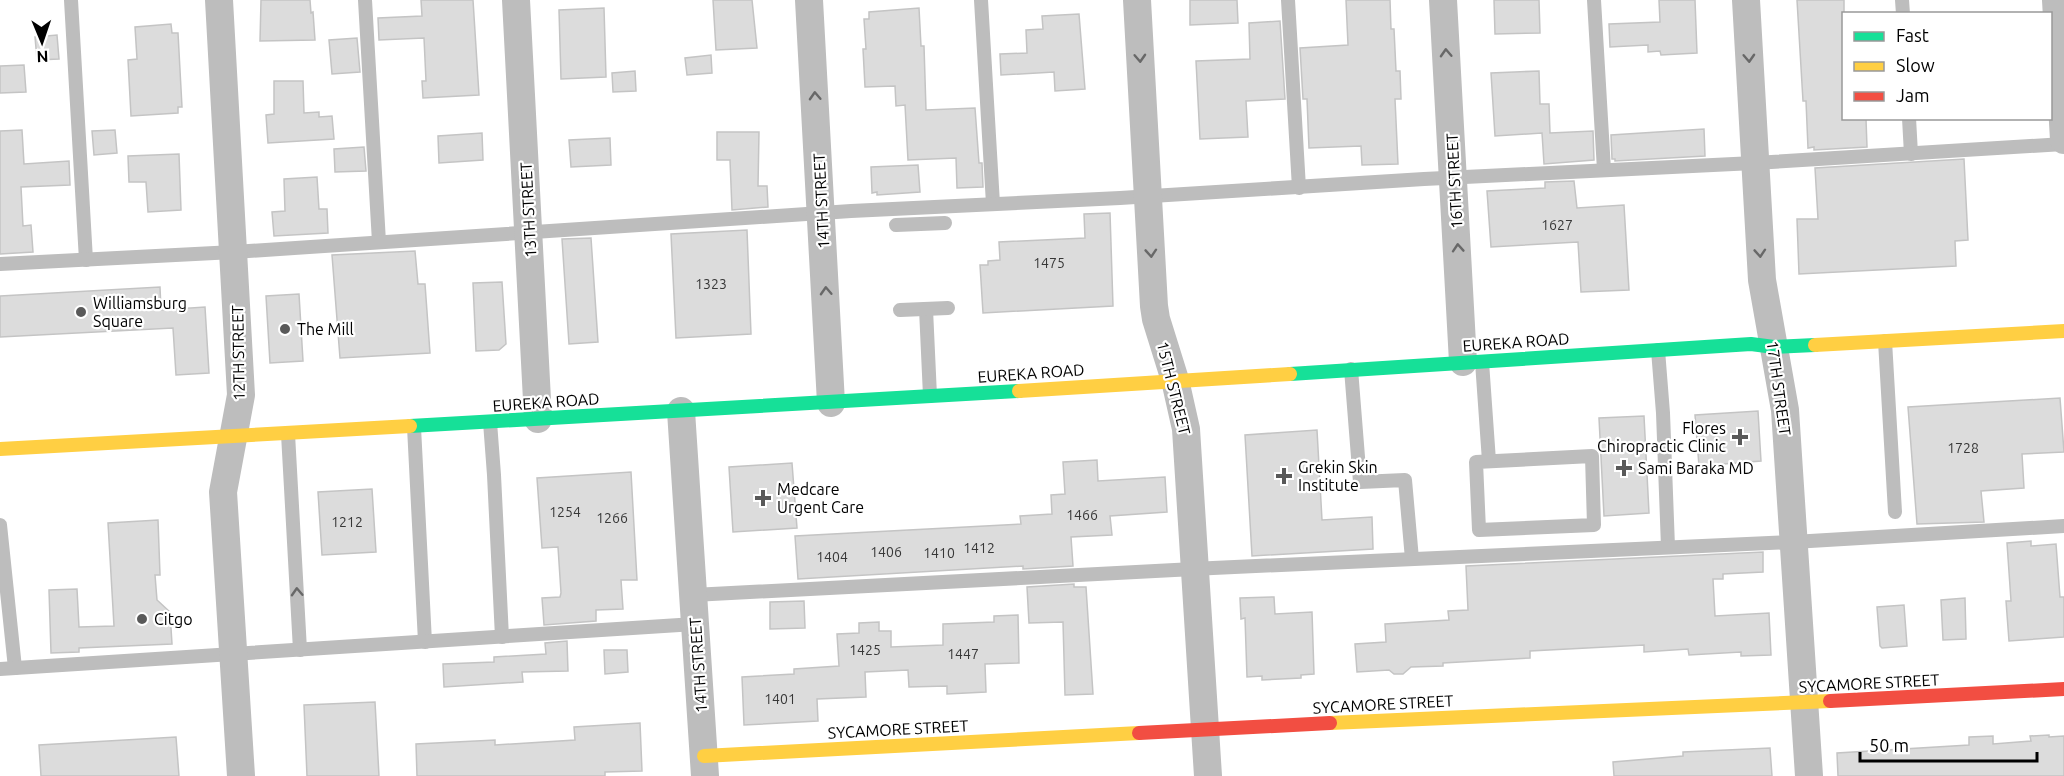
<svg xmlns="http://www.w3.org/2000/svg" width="2064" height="776" font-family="Ubuntu,sans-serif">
<rect width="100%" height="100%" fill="#fff"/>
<g fill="#dcdcdc" stroke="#c4c4c4" stroke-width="1.5">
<polygon points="261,0 310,0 311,13 313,12 315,40 260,41"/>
<polygon points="421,0 473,0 479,95 423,98 422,81 426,81 424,38 379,40 378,18 422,16"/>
<polygon points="713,0 752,0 757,48 716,50"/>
<polygon points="1190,0 1237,0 1238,23 1190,25"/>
<polygon points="1346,0 1390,0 1391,29 1394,29 1396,71 1400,71 1401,99 1395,99 1398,164 1362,165 1361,146 1309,148 1307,99 1303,99 1300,48 1348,45"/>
<polygon points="1494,0 1539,0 1540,33 1495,34"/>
<polygon points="1659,0 1695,0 1697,53 1661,55 1660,51 1648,52 1648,45 1610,47 1609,24 1660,22"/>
<polygon points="1797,0 1844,0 1844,119 1866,119 1867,147 1814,150 1814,147 1808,148 1806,101 1803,101"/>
<polygon points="604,8 606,77 561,79 559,10"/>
<polygon points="919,8 921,46 924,46 926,110 975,108 979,163 982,163 983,187 957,188 956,158 908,160 905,105 896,106 895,86 865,87 863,49 866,49 864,19 869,19 869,12"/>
<polygon points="1079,14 1085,89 1055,91 1054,72 1001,75 1000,54 1027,53 1026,30 1043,29 1042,16"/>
<polygon points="1280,21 1285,99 1246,101 1248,137 1200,139 1196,61 1250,59 1249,23"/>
<polygon points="171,24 172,33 178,33 182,107 178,107 178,113 131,116 128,60 137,59 135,27"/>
<polygon points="57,35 59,59 37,60 35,37"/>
<polygon points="357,38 360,72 332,74 329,40"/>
<polygon points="711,55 712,73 687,75 685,58"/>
<polygon points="24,65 26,92 0,93 0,66"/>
<polygon points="635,71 636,91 613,92 612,73"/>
<polygon points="1539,71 1540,104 1549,104 1550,133 1593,131 1594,160 1544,164 1542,133 1495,136 1491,73"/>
<polygon points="274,81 303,81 304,113 319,112 319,117 332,116 334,139 268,143 266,115 274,114"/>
<polygon points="1704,129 1705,156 1615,161 1615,159 1612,159 1611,135"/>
<polygon points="22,130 24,164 69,161 70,185 21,187 23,226 31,225 33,252 0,254 0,131"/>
<polygon points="115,130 117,153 94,155 92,131"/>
<polygon points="717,132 759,132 758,186 767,186 768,207 732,210 730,160 717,160"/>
<polygon points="482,133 483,160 439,163 438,136"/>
<polygon points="610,138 611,165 571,167 569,140"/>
<polygon points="364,147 366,171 335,172 334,149"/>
<polygon points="179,154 181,210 148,212 146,182 129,182 128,156"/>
<polygon points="1964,159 1968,240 1955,241 1956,266 1799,274 1797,219 1818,219 1815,168"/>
<polygon points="918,165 920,192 877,195 877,192 872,193 871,167"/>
<polygon points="317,177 319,209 327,209 328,233 274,236 272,212 285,211 284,179"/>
<polygon points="1574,181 1577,208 1624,205 1629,290 1581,292 1578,242 1491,247 1487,191 1545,188 1545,182"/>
<polygon points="1110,213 1113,306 983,313 980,265 988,265 988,261 1000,260 999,242 1085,238 1084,214"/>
<polygon points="747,230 751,334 676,338 671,234"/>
<polygon points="591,238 598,342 569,344 562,239"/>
<polygon points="415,251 418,284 425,284 430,353 340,358 332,255"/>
<polygon points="502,282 506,344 499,350 476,351 473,283"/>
<polygon points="160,287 161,310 205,307 209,373 176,375 173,328 0,337 0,296"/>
<polygon points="299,294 303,361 270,363 266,296"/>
<polygon points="2060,398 2064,452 2022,454 2024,488 1981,491 1984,522 1917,524 1908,407"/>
<polygon points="1758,411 1761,461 1699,466 1695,415"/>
<polygon points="1644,416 1649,513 1604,516 1599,418"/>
<polygon points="1317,430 1322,520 1372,517 1373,549 1252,556 1245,435"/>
<polygon points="1097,460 1098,481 1165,477 1167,512 1110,516 1112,535 1071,537 1073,566 1023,569 1023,566 798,579 795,536 1021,524 1020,516 1052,514 1051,495 1065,494 1063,462"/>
<polygon points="792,463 797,528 733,532 729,467"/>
<polygon points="631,472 637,580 621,580 623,609 596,610 596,621 544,625 542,598 560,597 561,593 558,547 542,548 537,478"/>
<polygon points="372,489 376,552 322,555 318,492"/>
<polygon points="158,520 160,575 155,575 157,600 170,612 172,644 79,648 79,652 51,653 49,590 77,589 79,627 114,626 108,523"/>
<polygon points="2031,541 2031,546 2056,544 2060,597 2064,597 2064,637 2009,641 2006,601 2011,601 2007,543"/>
<polygon points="1763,552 1763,572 1723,574 1723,579 1713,579 1715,616 1769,613 1771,655 1741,656 1741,652 1689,655 1688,649 1644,652 1644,645 1530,651 1530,658 1443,663 1443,666 1411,667 1403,674 1394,674 1389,670 1357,672 1355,644 1386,642 1385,624 1449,620 1448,611 1468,610 1466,566"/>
<polygon points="1074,584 1074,587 1086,587 1093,694 1065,695 1063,622 1029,623 1027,587"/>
<polygon points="1274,597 1275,614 1312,612 1314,674 1301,675 1301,678 1262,680 1262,676 1247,677 1245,618 1241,619 1240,598"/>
<polygon points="1965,598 1966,639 1943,640 1941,600"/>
<polygon points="804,601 805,628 770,629 770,602"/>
<polygon points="1904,605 1907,646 1882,648 1880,646 1877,607"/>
<polygon points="1018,615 1019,663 985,664 986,692 947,694 947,686 909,687 908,670 865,672 866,697 817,699 818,721 744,725 742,677 794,674 794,669 839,666 837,634 859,633 859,623 879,622 879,631 891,631 891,647 943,645 943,624 994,622 994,616"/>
<polygon points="567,641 568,671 522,672 523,682 444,687 443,664 494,662 494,657 546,654 545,643"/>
<polygon points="604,650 627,650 628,672 605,674"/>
<polygon points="375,702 379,776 307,776 304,705"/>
<polygon points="640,723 642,771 605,772 605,776 417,776 416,744 495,740 495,745 575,740 574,727"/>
<polygon points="2049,735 2049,737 2064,736 2064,776 1838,776 1837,753 1969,745 1969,737 1993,736 1993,744 2031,741 2030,736"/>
<polygon points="176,737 179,776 41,776 39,745"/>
<polygon points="1770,748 1772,776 1614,776 1613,762 1683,756 1683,752"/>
</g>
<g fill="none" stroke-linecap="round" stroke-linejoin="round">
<g stroke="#bdbdbd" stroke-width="14">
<polyline points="71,0 86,260"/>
<polyline points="365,0 379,242"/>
<polyline points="981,0 993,204"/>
<polyline points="1288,0 1299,188"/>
<polyline points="1594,0 1604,170"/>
<polyline points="1902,0 1903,14"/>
<polyline points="1909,118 1911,154"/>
<polyline points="896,225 945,223"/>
<polyline points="0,264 234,252 851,211 1120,198 1424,179 1754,163 2064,144"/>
<polyline points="926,309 930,396"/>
<polyline points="900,310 948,308"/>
<polyline points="1885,341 1895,512"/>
<polyline points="1658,350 1663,413 1668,547"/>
<polyline points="1482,362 1489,461"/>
<polyline points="1351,369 1360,482 1405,480 1412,559"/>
<polyline points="490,422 494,475 502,637"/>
<polyline points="414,427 425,642"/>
<polyline points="288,434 300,650"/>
<polygon points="1592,456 1594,525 1479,530 1476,462"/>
<polyline points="0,525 15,668"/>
<polyline points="693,595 1213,568 1793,542 2064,526"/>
<polyline points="0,669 695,624"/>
</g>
<g stroke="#bdbdbd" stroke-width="28">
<polyline points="219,0 241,395 223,492 241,776"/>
<polyline points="516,0 538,419"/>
<polyline points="809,0 831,403"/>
<polyline points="1137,0 1154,306 1156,319 1175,380 1186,429 1208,776"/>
<polyline points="1443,0 1463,362"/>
<polyline points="1746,0 1762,280 1785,410 1809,776"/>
<polyline points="2056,0 2064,140"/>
<polyline points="681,411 705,776"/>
</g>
<g stroke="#16e098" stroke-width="14">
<polyline points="1290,374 1751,344 1774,347 1815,345"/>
<polyline points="410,426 1019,391"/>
</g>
<g stroke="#ffcf43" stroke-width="14">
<polyline points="1815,345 2064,331"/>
<polyline points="1019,391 1290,374"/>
<polyline points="0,449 410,426"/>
<polyline points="1330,723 1830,701"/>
<polyline points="704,756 1139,733"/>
</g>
<g stroke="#f24e42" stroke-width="14">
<polyline points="1830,701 2064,689"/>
<polyline points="1139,733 1330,723"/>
</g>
</g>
<defs><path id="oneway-chevron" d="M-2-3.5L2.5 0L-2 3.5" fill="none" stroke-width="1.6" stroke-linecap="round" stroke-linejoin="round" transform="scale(1.5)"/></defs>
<g stroke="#686868">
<use href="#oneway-chevron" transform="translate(1446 53) rotate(-93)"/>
<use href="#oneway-chevron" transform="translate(1140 58) rotate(87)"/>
<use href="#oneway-chevron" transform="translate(1749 58) rotate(87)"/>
<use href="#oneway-chevron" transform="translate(815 96) rotate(-93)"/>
<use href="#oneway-chevron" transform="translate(1458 248) rotate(-94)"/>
<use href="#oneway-chevron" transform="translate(1151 253) rotate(86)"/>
<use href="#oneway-chevron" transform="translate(1760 253) rotate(86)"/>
<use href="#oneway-chevron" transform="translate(826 291) rotate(-93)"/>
<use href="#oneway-chevron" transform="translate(297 592) rotate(-93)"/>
</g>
<g fill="#595959" stroke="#fff" stroke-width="2">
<circle cx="81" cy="312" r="6"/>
<circle cx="285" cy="329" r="6"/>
<path d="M1737 428h6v6h6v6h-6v6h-6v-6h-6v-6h6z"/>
<path d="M1621 459h6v6h6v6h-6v6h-6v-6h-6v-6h6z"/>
<path d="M1281 467h6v6h6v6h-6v6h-6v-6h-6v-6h6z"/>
<path d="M760 489h6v6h6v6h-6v6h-6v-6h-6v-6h6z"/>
<circle cx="142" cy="619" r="6"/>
</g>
<g text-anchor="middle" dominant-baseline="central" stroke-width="4.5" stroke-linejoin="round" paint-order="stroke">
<g font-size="14" fill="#373737">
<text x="1557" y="225">1627</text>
<text x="1049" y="263">1475</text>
<text x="711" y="284">1323</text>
<text x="1963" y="448">1728</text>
<text x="565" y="512">1254</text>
<text x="1082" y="515">1466</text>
<text x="612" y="518">1266</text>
<text x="347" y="522">1212</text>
<text x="979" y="548">1412</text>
<text x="886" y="552">1406</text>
<text x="939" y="553">1410</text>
<text x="832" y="557">1404</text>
<text x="865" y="650">1425</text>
<text x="963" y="654">1447</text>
<text x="780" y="699">1401</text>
</g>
<g font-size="16" fill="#000" stroke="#fff">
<text transform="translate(1454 181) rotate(-93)">16TH STREET</text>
<text transform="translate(821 201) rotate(-93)">14TH STREET</text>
<text transform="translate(528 210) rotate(-93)">13TH STREET</text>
<text transform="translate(1516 342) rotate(-4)">EUREKA ROAD</text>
<text transform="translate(238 353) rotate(-91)">12TH STREET</text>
<text transform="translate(1031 373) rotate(-4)">EUREKA ROAD</text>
<text transform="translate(1174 388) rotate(76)">15TH STREET</text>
<text transform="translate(1779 388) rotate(82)">17TH STREET</text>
<text transform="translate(546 402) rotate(-4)">EUREKA ROAD</text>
<text transform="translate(698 665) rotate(-94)">14TH STREET</text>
<text transform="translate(1869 683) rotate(-3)">SYCAMORE STREET</text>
<text transform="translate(1383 704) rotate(-3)">SYCAMORE STREET</text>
<text transform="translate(898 729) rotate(-3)">SYCAMORE STREET</text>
</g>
<g font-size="16" fill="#000" stroke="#fff" text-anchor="start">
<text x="93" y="303">Williamsburg<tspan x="93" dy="18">Square</tspan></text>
<text x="297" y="329">The Mill</text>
<text x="1726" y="428" text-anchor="end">Flores<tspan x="1726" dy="18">Chiropractic Clinic</tspan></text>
<text x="1298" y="467">Grekin Skin<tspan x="1298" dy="18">Institute</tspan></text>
<text x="1638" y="468">Sami Baraka MD</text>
<text x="777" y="489">Medcare<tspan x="777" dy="18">Urgent Care</tspan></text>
<text x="154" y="619">Citgo</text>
</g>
</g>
<rect x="1842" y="12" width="210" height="108" fill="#ffffff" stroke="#999999" stroke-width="1.5"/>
<rect x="1854" y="32" width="30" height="9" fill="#16e098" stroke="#999999" stroke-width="1.5"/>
<text x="1896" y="42" font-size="18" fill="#000000">Fast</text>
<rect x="1854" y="62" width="30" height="9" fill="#ffcf43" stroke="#999999" stroke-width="1.5"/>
<text x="1896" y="72" font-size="18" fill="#000000">Slow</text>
<rect x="1854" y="92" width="30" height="9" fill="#f24e42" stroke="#999999" stroke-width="1.5"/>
<text x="1896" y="102" font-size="18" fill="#000000">Jam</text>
<g transform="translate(42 42) rotate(178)" stroke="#ffffff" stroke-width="4.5" paint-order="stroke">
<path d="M0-4.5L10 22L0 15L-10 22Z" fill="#000000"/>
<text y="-9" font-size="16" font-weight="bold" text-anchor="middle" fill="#000000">N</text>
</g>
<path d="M1860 752v9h177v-9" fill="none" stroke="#000000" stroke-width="3"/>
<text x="1869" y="752" font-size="18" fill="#000000" stroke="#ffffff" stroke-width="4.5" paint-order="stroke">50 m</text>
</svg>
